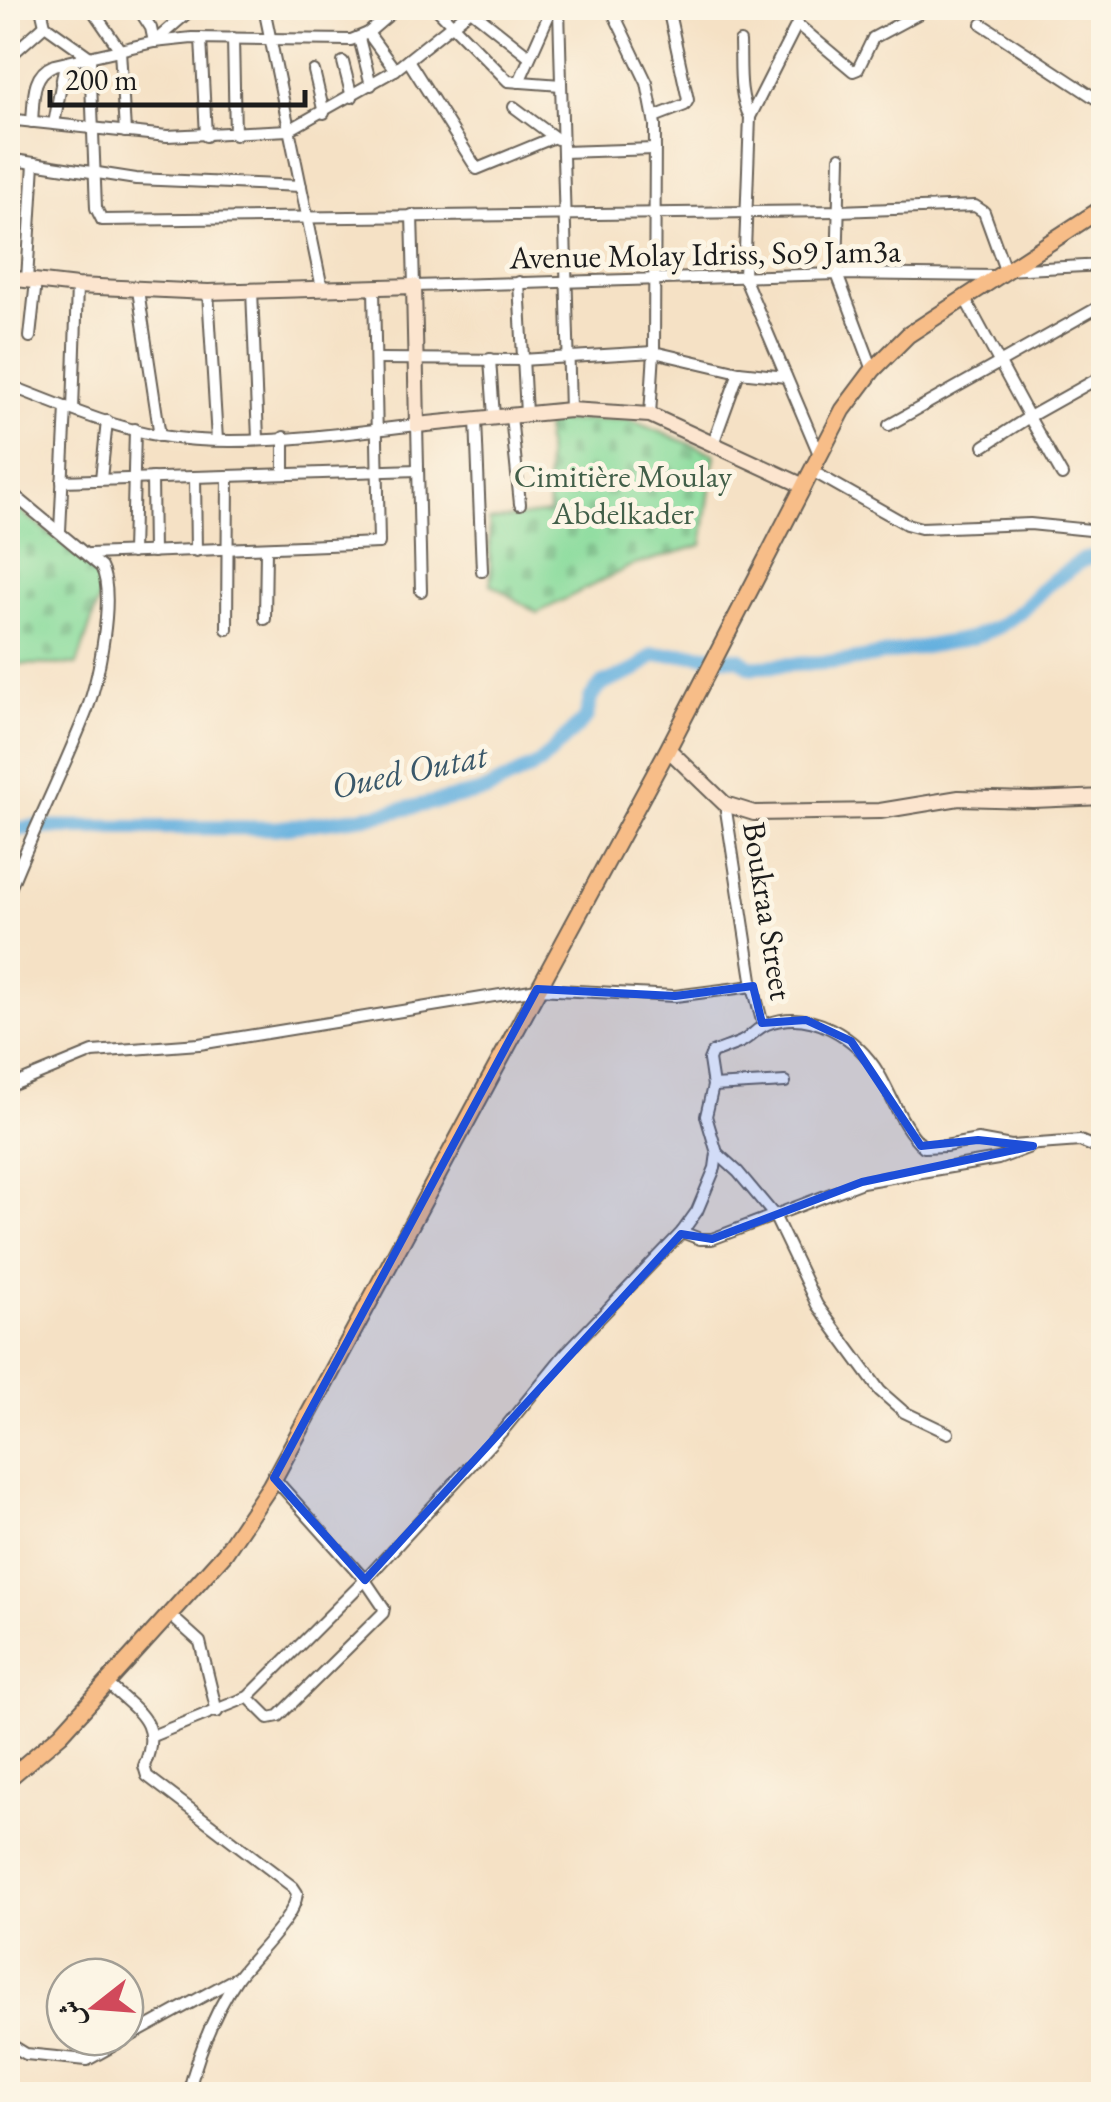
<svg xmlns="http://www.w3.org/2000/svg" width="1111" height="2102" font-family="'EB Garamond',Amiri,serif">
<defs>
<pattern id="cemetery-stones" width="16" height="16" patternUnits="userSpaceOnUse" patternTransform="scale(2.5)"><rect width="16" height="16" fill="#89db9c"/><path d="M2 7V4a2 2 0 0 1 4 0v3zM10 15v-3a2 2 0 0 1 4 0v3z" fill="#76bb86"/></pattern>
</defs>
<rect width="100%" height="100%" fill="#fcf5e5"/>
<filter id="ink" filterUnits="userSpaceOnUse"><feTurbulence type="fractalNoise" baseFrequency=".01" numOctaves="2"/><feDisplacementMap in="SourceGraphic" scale="20" xChannelSelector="R" yChannelSelector="G"/><feConvolveMatrix kernelMatrix="1 2 1 2 8 2 1 2 1" color-interpolation-filters="sRGB"/></filter>
<filter id="wash" filterUnits="userSpaceOnUse"><feTurbulence type="fractalNoise" baseFrequency=".0048" numOctaves="4" result="noise"/><feDisplacementMap in="SourceGraphic" scale="40" xChannelSelector="R" yChannelSelector="G"/><feGaussianBlur stdDeviation="2.25" result="paint"/><feColorMatrix in="noise" values="0 0 0 0 0 0 0 0 0 0 0 0 0 0 0 0 0 1.4 0 .05"/><feComposite in="paint" operator="in"/></filter>
<g filter="url(#wash)">
<rect width="100%" height="100%" fill="#f5e1c5"/>
<g fill="url(#cemetery-stones)" stroke="#527c5c" stroke-width="2.5">
<polygon points="627,419 715,454 702,545 631,566 537,613 491,584 489,521 549,513 545,422"/>
<polygon points="8,501 98,572 102,590 77,665 8,664"/>
</g>
<g fill="none" stroke-linecap="round" stroke-linejoin="round">
<polyline stroke="#66b1df" stroke-width="15" points="8,831 34,827 277,828 377,815 485,791 539,764 586,718 591,697 602,684 636,670 653,655 692,654 740,659 751,667 768,666 848,661 971,638 1000,626 1022,610 1047,585 1083,560 1104,554"/>
</g>
</g>
<g filter="url(#ink)">
<g fill="none" stroke-linecap="round" stroke-linejoin="round">
<defs>
<g id="street">
<polyline points="41,8 45,25 90,57 96,208 102,220 839,211 975,206 984,212 1005,270 1104,265"/>
<polyline points="91,8 120,50 125,132"/>
<polyline points="138,8 151,28 154,42 193,8"/>
<polyline points="264,8 322,288"/>
<polyline points="436,8 508,81 561,85"/>
<polyline points="611,8 647,83 655,125 654,352 650,415"/>
<polyline points="795,8 797,24 750,117 744,277 819,454"/>
<polyline points="559,9 570,410"/>
<polyline points="471,10 529,56"/>
<polyline points="797,24 853,71 858,69 873,38 929,8"/>
<polyline points="982,24 1104,104"/>
<polyline points="368,33 395,70"/>
<polyline points="201,38 206,136"/>
<polyline points="233,38 235,135"/>
<polyline points="359,38 371,85"/>
<path d="M740,42c1,25 -2,53 10,75"/>
<polyline points="9,57 45,25"/>
<polyline points="408,60 477,169 552,138"/>
<polyline points="343,62 352,97"/>
<polyline points="314,71 324,113"/>
<polyline points="519,82 552,8"/>
<polyline points="514,107 557,139"/>
<polyline points="654,117 685,105 688,100 668,8"/>
<path d="M32,122c2,-22 -1,-48 22,-57l100,-23 38,-4 159,2 17,-7 29,-25"/>
<polyline points="54,124 65,63"/>
<polyline points="8,132 16,120 167,136 289,130 395,70 473,8"/>
<polyline points="563,152 655,149"/>
<polyline points="840,157 837,274 873,370"/>
<polyline points="8,159 136,179 301,186"/>
<polyline points="412,215 414,286 837,274 996,276"/>
<polyline points="27,280 34,163"/>
<polyline points="519,282 526,414"/>
<polyline points="138,290 160,436"/>
<polyline points="252,290 258,439"/>
<polyline points="208,292 217,440"/>
<polyline points="964,297 1029,417 1104,375"/>
<polyline points="30,337 36,281"/>
<polyline points="376,359 521,360 654,352 739,372 786,377"/>
<polyline points="490,359 494,417"/>
<path d="M8,385c50,19 101,42 154,51 76,13 178,-2 255,-11l4,166"/>
<polyline points="73,410 77,286"/>
<polyline points="511,416 520,504"/>
<polyline points="476,419 482,571"/>
<polyline points="889,425 1104,304"/>
<polyline points="284,437 284,474"/>
<polyline points="713,444 739,372"/>
<polyline points="984,446 1029,417 1062,475"/>
<polyline points="812,471 906,524 921,528 1030,524 1090,530"/>
<polyline points="195,477 196,551"/>
<polyline points="152,478 153,552"/>
<polyline points="101,479 107,421"/>
<polyline points="62,481 418,470"/>
<path d="M8,490l93,77c15,28 -3,113 -14,143 -24,62 -55,122 -79,184"/>
<polyline points="60,531 66,407"/>
<polyline points="132,553 135,429"/>
<polyline points="89,554 379,543 374,288"/>
<polyline points="265,619 266,549"/>
<polyline points="227,629 228,476"/>
<polyline points="725,804 753,986 763,1025"/>
<polyline points="713,1086 785,1082"/>
<polyline points="8,1087 93,1052 199,1044 537,989 675,996 753,986"/>
<polyline points="717,1153 738,1172 774,1215 817,1305 880,1391 904,1412 948,1433"/>
<polyline points="682,1232 700,1239 712,1239 862,1182 998,1159 1030,1147"/>
<polyline points="169,1614 200,1642 217,1712"/>
<path d="M107,1683c30,29 56,39 37,83l3,10 146,111 4,6c-2,26 -43,62 -59,84 -24,35 -40,77 -50,117"/>
<polyline points="248,1697 269,1718 279,1716 383,1613 384,1608 365,1580 274,1478"/>
<path d="M152,1736l96,-39 117,-117 139,-151 61,-75 117,-122 15,-21 18,-43 2,-15 -11,-37 7,-30 -4,-26 3,-7c10,-4 20,-7 29,-11 10,-5 16,-14 26,-18 43,-17 90,13 112,50 14,24 23,54 45,73l21,-1 33,-6 33,6 69,-5 24,10"/>
<polyline points="8,2043 26,2054 87,2060 236,1978"/>
</g>
<g id="secondary">
<polyline points="8,278 77,286 208,292 414,286 417,425 570,410 650,415 804,486"/>
<polyline points="668,749 725,804 754,813 880,811 959,798 1033,800 1104,797"/>
</g>
<polyline id="primary" points="8,1779 61,1734 225,1553 270,1486 668,749 843,410 873,370 908,335 1104,207"/>
</defs>
<use href="#street" stroke="#686157" stroke-width="14"/>
<use href="#secondary" stroke="#686157" stroke-width="18"/>
<use href="#primary" stroke="#686157" stroke-width="19"/>
<use href="#street" stroke="#fff" stroke-width="10"/>
<use href="#secondary" stroke="#fce5cf" stroke-width="14"/>
<use href="#primary" stroke="#f7bd88" stroke-width="15"/>
</g>
</g>
<path fill="#1d4ed8" fill-opacity="0.2" stroke="#1d4ed8" stroke-width="8" stroke-linejoin="round" d="M753,986l9,37 44,-3 45,21 70,105 57,-6 55,6 -171,36 -150,57 -31,-5 -316,346 -91,-102 263,-489 138,7z"/>
<g text-anchor="middle" dominant-baseline="central" stroke-width="10" stroke-linejoin="round" paint-order="stroke">
<g font-size="32" fill="#1c1c1c" stroke="#fcf5e5">
<text transform="translate(705 254) rotate(-1)">Avenue Molay Idriss, So9 Jam3a</text>
<text transform="translate(768 911) rotate(81)">Boukraa Street</text>
</g>
<g font-size="32" fill="#425f49" stroke="#fcf5e5">
<text x="623" y="476">Cimitière Moulay<tspan x="623" dy="37">Abdelkader</tspan></text>
</g>
<g font-size="35" font-style="italic" fill="#3a586a" stroke="#fcf5e5">
<text transform="translate(409 770) rotate(-12)">Oued Outat</text>
</g>
</g>
<rect width="1111" height="2102" fill="none" stroke="#fcf5e5" stroke-width="40"/>
<g transform="translate(95 2007) rotate(253)"><circle r="48" fill="#fcf5e5" stroke="#a29e95" stroke-width="2.5"/>
<path d="M0-8L18 38L0 25L-18 38Z" fill="#d1495b"/>
<text y="-15" font-size="28" font-weight="bold" text-anchor="middle" fill="#1c1c1c">ش</text>
</g>
<path d="M50 90v15h255v-15" fill="none" stroke="#1c1c1c" stroke-width="5"/>
<text x="65" y="90" font-size="30" fill="#1c1c1c" stroke="#fcf5e5" stroke-width="8" paint-order="stroke">200 m</text>
</svg>
